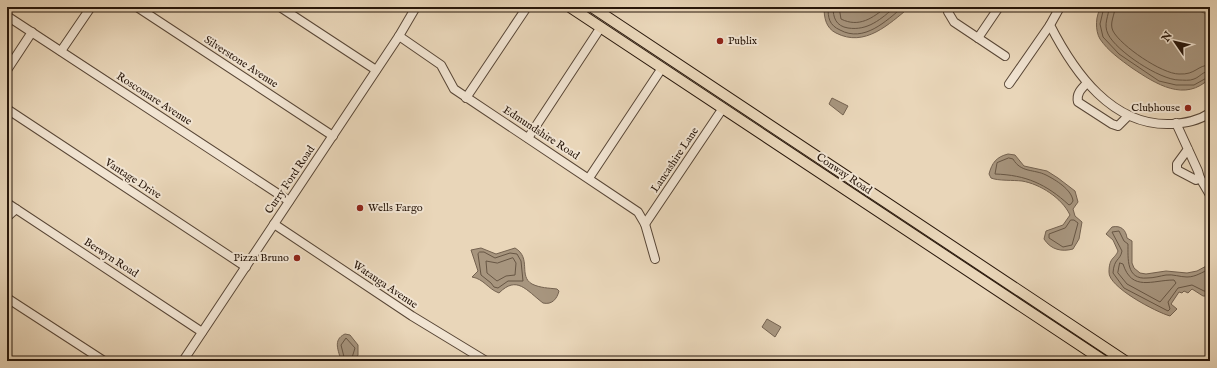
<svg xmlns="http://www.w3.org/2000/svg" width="1217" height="368" font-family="'IM FELL English',serif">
<rect width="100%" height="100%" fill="#e9d6b9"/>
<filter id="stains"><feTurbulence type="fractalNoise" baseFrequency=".005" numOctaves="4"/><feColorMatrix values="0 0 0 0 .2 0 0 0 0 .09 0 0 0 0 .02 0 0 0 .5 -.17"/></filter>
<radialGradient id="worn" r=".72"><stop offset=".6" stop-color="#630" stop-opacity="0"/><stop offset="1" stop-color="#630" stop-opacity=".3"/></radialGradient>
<g fill="#a7957e" stroke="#746250">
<path d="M824,7h86c-21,17 -45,41 -74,26 -10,-5 -12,-15 -12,-26z"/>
<path d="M1102,7h90l18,9v62c-25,25 -54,6 -78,-10 -11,-8 -24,-17 -32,-29 -5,-8 -5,-25 2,-32z"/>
<polygon points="832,98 848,106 843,115 829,104"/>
<path d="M1008,154l7,1 9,11 23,5 11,7 17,13 3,11 -5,7 2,7 7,6 -3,17 -6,10c-11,3 -22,1 -29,-10l2,-8 17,-6 7,-10c-8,-17 -30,-31 -48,-34 -8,-1 -24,0 -31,-3l-2,-4c3,-11 7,-17 19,-20z"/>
<path d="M1112,227c9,-2 14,3 15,11l5,3v22l2,5 6,5 6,1 20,-3 21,2 10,-2 13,-7v28l-2,4h-5l-11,-7 -4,4 -4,-2 -2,2 -3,-1 -8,12 6,5 -7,7c-14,-4 -62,-29 -61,-44 0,-15 6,-13 9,-21l-5,-11 -7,-6z"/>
<path d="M481,248l15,6 19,-6c17,10 3,28 17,36 8,4 17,4 25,5l2,2c-2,8 -7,14 -16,12 -17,-13 -26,-28 -44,-10 -11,-4 -15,-14 -27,-16l6,-6 -7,-21z"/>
<polygon points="767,319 781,327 775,337 762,327"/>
<path d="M345,334l5,1 8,10v10l-3,6h-14c-2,-10 -9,-21 4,-27z"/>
</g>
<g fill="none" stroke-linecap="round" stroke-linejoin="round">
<g stroke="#675644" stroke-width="1">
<path d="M828,7c0,11 1,18 12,23 24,13 46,-9 63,-23"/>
<path d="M833,7c0,11 3,19 15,21 20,3 33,-9 47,-21"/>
<path d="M839,7l2,12c18,9 32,-1 45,-12"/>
<polyline points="1104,7 1100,24 1103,37 1119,54 1159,81 1176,85 1194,85 1210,76"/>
<path d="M1109,7c0,9 -6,17 -1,27 8,17 52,46 71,46 4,0 11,1 15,-1 6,-2 9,-8 16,-8"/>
<path d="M1115,7c0,8 -6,16 -2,24 8,15 49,43 66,43 17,1 18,-9 31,-9"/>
<path d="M1009,158l4,1c8,14 21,10 33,16 10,5 26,15 27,26l-2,3 -2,1c-23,-21 -43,-30 -74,-31l2,-11z"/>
<polygon points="1071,220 1074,220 1078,223 1072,245 1063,247 1049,238 1049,234 1065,228"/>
<polygon points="480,252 484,252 495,258 510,253 517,254 521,261 523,281 508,281 498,288 494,287 491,283 481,275 478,254"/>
<polygon points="513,258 516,263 515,275 506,276 497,281 487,273 486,261 497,263"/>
<path d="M1120,263l3,1c9,28 29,16 51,16l2,3 -16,19 -33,-18 -9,-11z"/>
<path d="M1210,269c-8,3 -14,8 -23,8 -7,0 -14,-3 -21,-2 -6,1 -12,3 -19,3 -21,2 -19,-20 -19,-34l-4,-3 -5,-10 -7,1 10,19c-2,10 -8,7 -9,22l11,15 44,23 2,-2 -2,-7 10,-14 14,-3 12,6h6"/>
<polyline points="345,361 341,345 346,338 355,348 351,361"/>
</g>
<defs>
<g id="minor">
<polyline points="137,7 333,136"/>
<polyline points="280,7 376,70"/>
<polyline points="948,7 948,12 954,22 1005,56"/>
<path d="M1060,7l-10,18c24,47 62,102 122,99 14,-1 26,-3 38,-11"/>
<polyline points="7,16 289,201"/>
<polyline points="399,36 441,65 454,89 638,212 645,224 655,259"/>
<polyline points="978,38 999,7"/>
<polyline points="61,51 91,7"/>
<polyline points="7,70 32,32"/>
<path d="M1087,83c-6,6 -11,11 -9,19l34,22 6,2 10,-10"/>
<polyline points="1009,84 1050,25"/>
<polyline points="466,98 527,7"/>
<polyline points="7,109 246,267"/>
<polyline points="1176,123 1198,171 1200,178 1196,180 1177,170 1177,164 1188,149"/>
<polyline points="528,138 601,27"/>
<polyline points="589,178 662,68"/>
<polyline points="1200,178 1210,195"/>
<polyline points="7,203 202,332"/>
<polyline points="7,217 16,209"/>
<polyline points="274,224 412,316 486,361"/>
<polyline points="645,224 723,108"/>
<polyline points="7,298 104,361"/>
<polyline points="183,361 399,36 416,7"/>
</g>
<g id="major">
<polyline points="570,7 1104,361"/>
<polyline points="592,7 1125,361"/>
</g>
</defs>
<use href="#minor" stroke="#584636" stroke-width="10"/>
<use href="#major" stroke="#27160a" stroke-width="12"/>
<use href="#minor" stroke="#f1e4d2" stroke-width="8"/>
<use href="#major" stroke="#e9d6b9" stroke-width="10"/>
</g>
<g fill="#8f2418" stroke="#f1e4d2" stroke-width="1.5">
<circle cx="720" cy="41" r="4"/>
<circle cx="1188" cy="108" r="4"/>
<circle cx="360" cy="208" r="4"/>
<circle cx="297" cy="258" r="4"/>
</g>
<g text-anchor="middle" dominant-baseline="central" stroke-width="4" stroke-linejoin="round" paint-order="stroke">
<g font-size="11" fill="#27160a" stroke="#f1e4d2" text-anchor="start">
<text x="728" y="41">Publix</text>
<text x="1180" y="108" text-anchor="end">Clubhouse</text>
<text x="368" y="208">Wells Fargo</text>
<text x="289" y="258" text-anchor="end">Pizza Bruno</text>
</g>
<g font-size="11" fill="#27160a" stroke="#f1e4d2">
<text transform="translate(241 62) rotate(33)">Silverstone Avenue</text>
<text transform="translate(154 99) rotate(33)">Roscomare Avenue</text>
<text transform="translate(541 133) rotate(33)">Edmundshire Road</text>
<text transform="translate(675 160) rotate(-56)">Lancashire Lane</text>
<text transform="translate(844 174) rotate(34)">Conway Road</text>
<text transform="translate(133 179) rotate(33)">Vantage Drive</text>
<text transform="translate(290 180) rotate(-56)">Curry Ford Road</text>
<text transform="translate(111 258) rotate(33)">Berwyn Road</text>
<text transform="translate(385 285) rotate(34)">Watauga Avenue</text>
</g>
</g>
<rect width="1217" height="368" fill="none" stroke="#e9d6b9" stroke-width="24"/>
<rect x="8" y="8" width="1201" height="352" fill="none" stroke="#27160a" stroke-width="2"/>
<rect x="12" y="12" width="1193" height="344" fill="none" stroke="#27160a"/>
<g transform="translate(1175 42) rotate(304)" stroke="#f1e4d2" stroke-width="3" paint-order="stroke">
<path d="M0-3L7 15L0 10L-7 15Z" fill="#27160a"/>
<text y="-6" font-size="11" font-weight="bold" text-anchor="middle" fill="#27160a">N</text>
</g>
<rect width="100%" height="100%" filter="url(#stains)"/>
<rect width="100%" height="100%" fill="url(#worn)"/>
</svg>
